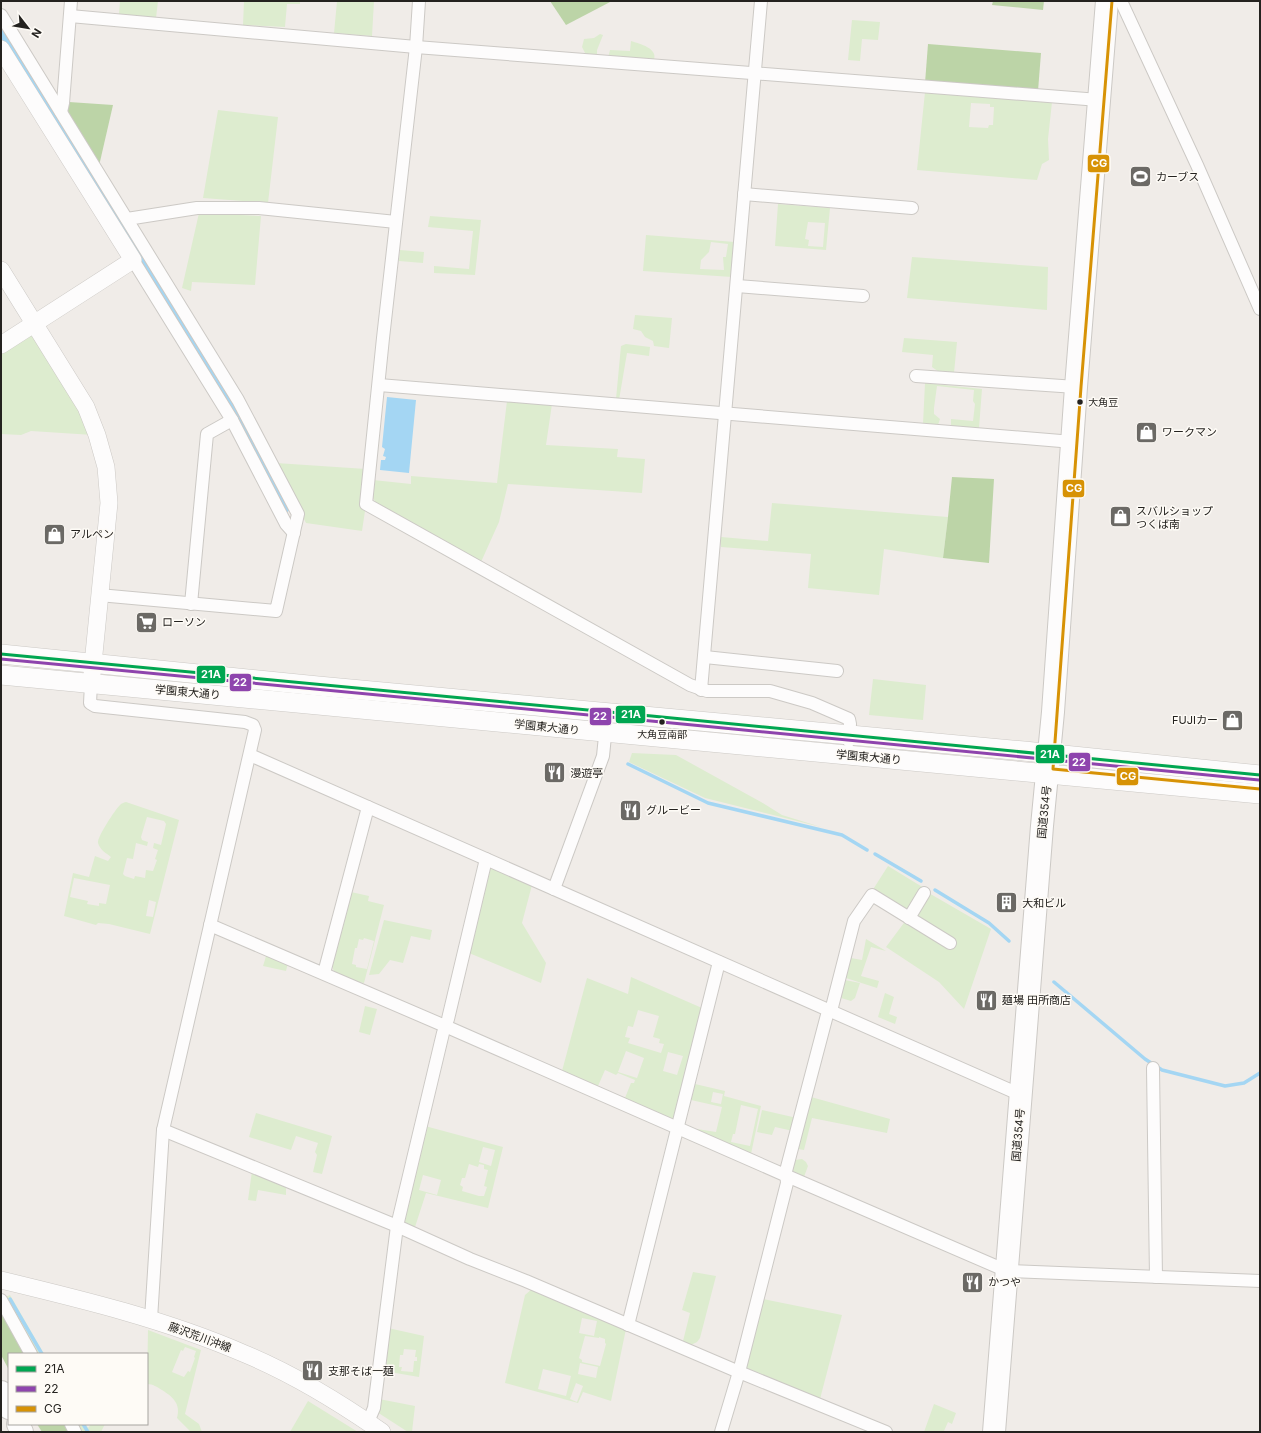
<svg xmlns="http://www.w3.org/2000/svg" width="1261" height="1433" font-family="Inter,'Noto Sans JP',sans-serif">
<rect width="100%" height="100%" fill="#f0ece8"/>
<g fill="#ddeccf" fill-rule="evenodd">
<polygon points="120,1 158,1 156,18 119,14"/>
<polygon points="244,1 300,1 300,4 287,4 285,27 243,25"/>
<polygon points="337,1 374,1 372,36 334,33"/>
<polygon points="852,20 880,22 878,40 862,39 860,61 848,60"/>
<polygon points="600,34 603,35 597,50 597,55 586,55 582,47 584,39 594,38"/>
<path d="M631,41c9,3 27,7 23,19l-46,-2 2,-8 20,1z"/>
<path d="M925,92l127,10 -4,37 1,21 -7,4 -5,16 -120,-10zM971,103l19,1v3h4l-1,18h-4l-1,3 -19,-1z"/>
<polygon points="218,110 278,117 268,203 203,198"/>
<path d="M778,204l52,4 -4,42 -51,-4zM808,222l17,1 -2,24 -15,-1 1,-6 -4,-1z"/>
<polygon points="199,213 261,216 255,285 192,282 191,291 182,288"/>
<polygon points="430,216 481,220 475,275 434,273 434,266 469,269 473,231 428,227"/>
<path d="M646,235l89,7 -3,35 -89,-6zM711,242l17,2 -2,13h-3l1,13 -24,-1 1,-9 8,-8z"/>
<polygon points="400,250 424,252 423,263 399,261"/>
<polygon points="912,257 1048,267 1047,310 907,298"/>
<polygon points="635,315 672,318 669,348 654,346 653,341 645,337 641,331 633,329"/>
<polygon points="33,331 93,435 31,431 21,435 1,434 1,350"/>
<polygon points="904,338 957,342 954,373 939,372 932,367 933,355 902,352"/>
<polygon points="626,344 650,347 649,356 627,353 619,400 616,399 621,346"/>
<polygon points="925,383 982,389 979,428 951,426 951,419 973,421 975,404 973,401 974,390 937,386 934,408 934,414 940,419 938,425 923,424"/>
<polygon points="507,401 552,404 546,445 618,449 617,457 645,459 642,493 508,484 499,522 481,562 376,503 373,498 373,480 411,484 411,476 497,483"/>
<polygon points="276,463 366,469 362,504 365,511 362,531 306,523"/>
<polygon points="772,503 948,517 943,558 884,549 879,595 808,588 811,554 721,547 721,537 768,541"/>
<polygon points="873,679 926,685 923,720 869,715"/>
<polygon points="632,753 676,755 761,802 782,815 821,827 705,798 629,762"/>
<path d="M126,802l53,18 -29,114 -41,-10 -11,-1 -2,2 -32,-9 9,-43 16,4 6,-21 13,5 3,-4c-5,-4 -11,-7 -13,-14 -1,-6 17,-33 22,-38 2,-2 3,-2 6,-3zM147,817l17,4 2,3 -5,21 -7,-2 -1,5 5,2 -3,9 2,1 -4,11 -7,-1 -1,8 -10,-2 -1,3 -9,-3 -2,-2 4,-16 6,1 3,-16 11,3 1,-4 -6,-2 -1,-3zM74,878l36,7 -4,19 -7,-1v3l-12,-2 1,-3 -18,-4zM149,900l7,2 -3,15 -7,-1z"/>
<polygon points="888,866 924,888 908,914 872,891"/>
<polygon points="492,868 532,885 522,923 546,963 541,983 469,953 487,869"/>
<path d="M351,892l18,4 -1,5 16,4 -20,78c-11,-2 -29,-4 -32,-17zM364,938l10,3 -7,28 -11,-2v-2l-4,-1 3,-16h2l2,-9 4,1z"/>
<polygon points="927,892 991,929 964,1009 939,982 886,947"/>
<polygon points="384,920 432,930 430,940 411,936 403,963 390,960 379,974 369,975"/>
<polygon points="866,939 886,951 871,947 861,976 879,981 877,988 846,978 851,958 862,960"/>
<polygon points="267,953 288,963 286,971 263,966"/>
<path d="M631,977l71,31 -26,115 -114,-52 25,-93 41,16zM638,1010l21,6 -6,21 7,2 -1,4 5,1 -3,9 -33,-10 2,-5 -5,-1 3,-11 5,1zM626,1051l18,7 -7,20 -19,-6zM668,1052l15,4 -6,19 -14,-4zM605,1070l11,5 2,-2 17,7 -1,3h-3l-6,15 -27,-12z"/>
<polygon points="845,980 860,983 855,998 851,1001 841,998"/>
<polygon points="885,993 894,997 889,1014 897,1017 895,1024 878,1017"/>
<polygon points="365,1006 377,1009 370,1035 359,1032"/>
<path d="M695,1084l30,7 -1,5 37,10 -10,48 -55,-22 1,-3 19,3 6,-25 -31,-7zM713,1092l10,2 -2,10 -10,-2zM741,1105l17,4 -8,37 -19,-4 2,-8h2z"/>
<polygon points="811,1097 890,1119 887,1133 812,1118 804,1150 798,1149"/>
<polygon points="762,1110 797,1118 793,1131 775,1127 772,1135 757,1132"/>
<polygon points="256,1113 332,1136 322,1174 313,1172 317,1155 315,1152 318,1143 296,1136 291,1150 249,1137"/>
<path d="M425,1126l78,21 -15,61 -62,-15 -11,34 -12,-4zM483,1147l12,3 -4,16 -12,-4zM469,1164l9,3 1,-3 5,1v4l4,1 -4,16 3,1 -3,9h-5l-17,-5 1,-4 -3,-2 2,-7h3zM423,1175l18,5 -4,15 -18,-5z"/>
<polygon points="802,1159 806,1162 808,1166 804,1177 791,1170 795,1160"/>
<polygon points="252,1171 286,1186 286,1195 258,1190 256,1201 248,1200"/>
<polygon points="693,1272 716,1276 700,1338 697,1342 691,1345 683,1341 690,1313 682,1310"/>
<path d="M533,1288l93,41 -15,72 -28,-9 -5,11 -73,-20 20,-88zM582,1318l15,3 -3,15 -15,-3zM585,1336l14,2v-1l6,2v4l1,1 -6,22 -18,-4v-2l-3,-2zM580,1363l18,4 -2,11 -18,-4zM543,1369l28,7 -5,20 -28,-7zM576,1383l7,3 -6,16 -7,-3z"/>
<polygon points="10,1295 44,1354 37,1354 5,1297"/>
<polygon points="763,1299 842,1315 820,1399 747,1368 746,1364"/>
<path d="M388,1328l36,8 -5,41 -35,-6zM404,1349l12,1 -1,7h2v4h-3l-1,11 -12,-1 1,-4h-3l1,-12h3z"/>
<path d="M148,1330l53,20 -16,64 14,10 3,8h-11l-14,-14c4,-14 -4,-21 -15,-28 -5,-3 -9,-6 -15,-6zM185,1347l11,4 -2,6 1,1 -5,14 -2,-1 -4,6 -12,-5 9,-22 2,1z"/>
<polygon points="379,1399 415,1406 412,1432 408,1432 377,1412"/>
<polygon points="308,1401 358,1432 290,1432"/>
<polygon points="934,1404 956,1413 952,1424 948,1422 944,1431 924,1432"/>
<polygon points="77,1424 86,1424 88,1428 91,1424 105,1424 101,1432 82,1432"/>
</g>
<g fill="#bcd4a7">
<polygon points="550,1 612,1 566,25"/>
<polygon points="993,1 1044,1 1043,10 992,5"/>
<polygon points="928,44 1041,53 1038,91 925,83"/>
<polygon points="69,102 113,105 99,166 67,112"/>
<polygon points="952,477 994,479 989,563 943,558 948,517"/>
<polygon points="1,1310 26,1354 9,1354 9,1370 1,1355"/>
<polygon points="37,1424 66,1424 70,1432 42,1432"/>
</g>
<g fill="#a4d6f3">
<polygon points="1,27 125,223 226,389 290,510 286,513 181,327 1,40"/>
<polygon points="387,397 416,400 409,473 380,470 381,460 385,460 386,457 383,456 385,449 382,447"/>
</g>
<g fill="none" stroke-linecap="round" stroke-linejoin="round">
<g stroke="#a4d6f3" stroke-width="3.5">
<polyline points="628,764 708,803 842,835 867,850"/>
<polyline points="875,854 921,881"/>
<polyline points="935,890 989,923 1009,941"/>
<polyline points="1054,982 1145,1059 1162,1070 1225,1086 1244,1083 1260,1073"/>
<polyline points="10,1299 42,1354"/>
<polyline points="83,1424 88,1432"/>
</g>
<defs>
<g id="street">
<polyline points="419,1 416,47 383,338 366,504 690,685 707,691 770,691 812,703 849,719 850,724 849,741"/>
<polyline points="1121,1 1197,165 1260,309"/>
<polyline points="1,15 238,400 298,514 276,611 99,595"/>
<polyline points="70,16 416,47 1099,100"/>
<polyline points="61,112 63,103 71,1"/>
<polyline points="744,194 912,208"/>
<polyline points="127,219 197,208 259,208 396,222"/>
<polyline points="133,260 232,420 286,524 294,533"/>
<polyline points="737,286 863,296"/>
<polyline points="916,376 1076,387"/>
<polyline points="379,385 1073,442"/>
<polyline points="191,604 207,434 232,420"/>
<polyline points="705,657 837,671"/>
<polyline points="91,684 90,703 95,706 245,722 253,725 255,730 163,1130 151,1319"/>
<polyline points="701,690 761,1"/>
<polyline points="250,755 1021,1095"/>
<polyline points="554,889 603,756 606,726"/>
<polyline points="909,918 924,893"/>
<polyline points="210,925 445,1026 787,1176 1007,1271 1260,1281"/>
<polyline points="324,973 368,807"/>
<polyline points="1153,1068 1156,1277"/>
<polyline points="163,1130 397,1226 470,1259 526,1281 739,1372 886,1432"/>
<polyline points="1,1300 31,1354"/>
<polyline points="628,1325 719,962"/>
<polyline points="368,1422 374,1408 397,1226 443,1033 448,1019 486,859"/>
<polyline points="71,1424 75,1432"/>
<polyline points="721,1432 739,1372 787,1183 786,1171 827,1015 832,1007 854,921 872,895 950,943"/>
</g>
<g id="secondary">
<polyline points="1,49 133,260 1,345"/>
<polyline points="1,270 86,407 97,435 106,467 109,503 91,684"/>
<path d="M1,1280c83,20 166,40 244,74 48,20 94,48 137,78"/>
</g>
<g id="primary">
<polyline points="1,654 318,686 1024,751 1260,775"/>
<polyline points="1,675 1260,794"/>
</g>
<g id="highway">
<polyline points="1,1392 9,1408"/>
<polyline points="18,1424 22,1432"/>
<polyline points="994,1432 1042,826 1053,712 1076,387 1107,1"/>
</g>
</defs>
<use href="#street" stroke="#ccc9c5" stroke-width="14"/>
<use href="#secondary" stroke="#ccc9c5" stroke-width="18"/>
<use href="#primary" stroke="#ccc9c5" stroke-width="20"/>
<use href="#highway" stroke="#ccc9c5" stroke-width="24"/>
<use href="#street" stroke="#fdfcfc" stroke-width="12"/>
<use href="#secondary" stroke="#fdfcfc" stroke-width="17"/>
<use href="#primary" stroke="#fdfcfc" stroke-width="19"/>
<use href="#highway" stroke="#fdfcfc" stroke-width="22"/>
<defs>
<path id="bus-1" d="M1,654c419,42 840,78 1259,121"/>
<path id="bus-2" d="M1,659c419,42 839,78 1258,121"/>
<polyline id="bus-3" points="1112,1 1081,387 1053,769 1260,789"/>
</defs>
<use href="#bus-1" stroke="#fefbf6" stroke-width="6"/>
<use href="#bus-2" stroke="#fefbf6" stroke-width="6"/>
<use href="#bus-3" stroke="#fefbf6" stroke-width="6"/>
<use href="#bus-1" stroke="#00a651" stroke-width="3"/>
<use href="#bus-2" stroke="#8e44ad" stroke-width="3"/>
<use href="#bus-3" stroke="#d79205" stroke-width="3"/>
</g>
<defs>
<symbol id="stadium-square" viewBox="-11 -11 22 22"><rect x="-9" y="-9" width="18" height="18" rx="4" fill="#6b6965" stroke="#fefbf6"/><path d="M0-5a6.5 5 0 1 0 0 10a6.5 5 0 1 0 0-10ZM-3.5-1.8h7v3.6h-7Z" fill="#fff"/></symbol>
<symbol id="shop-square" viewBox="-11 -11 22 22"><rect x="-9" y="-9" width="18" height="18" rx="4" fill="#6b6965" stroke="#fefbf6"/><path d="M-5-2.5h2.3a2.7 3.5 0 0 1 5.4 0H5L5.5 6h-11ZM-1.5-2.5h3a1.5 2.3 0 0 0-3 0Z" fill="#fff"/></symbol>
<symbol id="supermarket-square" viewBox="-11 -11 22 22"><rect x="-9" y="-9" width="18" height="18" rx="4" fill="#6b6965" stroke="#fefbf6"/><path d="M-6-5.5h2.5l.6 2H6L4.5 2H-2.5L-4.4-4H-6ZM-1.5 3.2a1.3 1.3 0 1 0 .1 0ZM3 3.2a1.3 1.3 0 1 0 .1 0Z" fill="#fff"/></symbol>
<symbol id="restaurant-square" viewBox="-11 -11 22 22"><rect x="-9" y="-9" width="18" height="18" rx="4" fill="#6b6965" stroke="#fefbf6"/><path d="M-5-6h1v4h1v-4h1v4h1v-4h1v5L-1.5 .5V6h-2V.5L-5-1ZM5-6V6H3V1.5H1.5Q1.5-4 5-6Z" fill="#fff"/></symbol>
<symbol id="building-square" viewBox="-11 -11 22 22"><rect x="-9" y="-9" width="18" height="18" rx="4" fill="#6b6965" stroke="#fefbf6"/><path d="M-4-6H4V6H1V3H-1V6H-4ZM-2.5-4.3h1.7v1.8h-1.7ZM.8-4.3h1.7v1.8H.8ZM-2.5-1h1.7V.8h-1.7ZM.8-1h1.7V.8H.8Z" fill="#fff"/></symbol>
</defs>
<g fill-rule="evenodd">
<use href="#stadium-square" x="1128" y="164" width="25" height="25"/>
<use href="#shop-square" x="1134" y="420" width="25" height="25"/>
<use href="#shop-square" x="1108" y="504" width="25" height="25"/>
<use href="#shop-square" x="42" y="522" width="25" height="25"/>
<use href="#supermarket-square" x="134" y="610" width="25" height="25"/>
<use href="#shop-square" x="1220" y="708" width="25" height="25"/>
<use href="#restaurant-square" x="542" y="760" width="25" height="25"/>
<use href="#restaurant-square" x="618" y="798" width="25" height="25"/>
<use href="#building-square" x="994" y="890" width="25" height="25"/>
<use href="#restaurant-square" x="974" y="988" width="25" height="25"/>
<use href="#restaurant-square" x="960" y="1270" width="25" height="25"/>
<use href="#restaurant-square" x="300" y="1358" width="25" height="25"/>
</g>
<g fill="#24221f" stroke="#fefbf6" stroke-width="1.5">
<circle cx="1080" cy="402" r="3.5"/>
<circle cx="662" cy="722" r="3.5"/>
</g>
<g text-anchor="middle" dominant-baseline="central" stroke-width="3" stroke-linejoin="round" paint-order="stroke">
<g font-size="10" fill="#24221f" stroke="#fefbf6" text-anchor="start">
<text x="1088" y="402">大角豆</text>
<text x="662" y="734" text-anchor="middle">大角豆南部</text>
</g>
<g font-size="11" fill="#24221f" stroke="#fefbf6" text-anchor="start">
<text x="1156" y="177">カーブス</text>
<text x="1162" y="432">ワークマン</text>
<text x="1136" y="511">スバルショップ<tspan x="1136" dy="13">つくば南</tspan></text>
<text x="70" y="534">アルペン</text>
<text x="162" y="622">ローソン</text>
<text x="1218" y="720" text-anchor="end">FUJIカー</text>
<text x="570" y="773">漫遊亭</text>
<text x="646" y="810">グルービー</text>
<text x="1022" y="903">大和ビル</text>
<text x="1002" y="1000">麺場 田所商店</text>
<text x="988" y="1282">かつや</text>
<text x="328" y="1371">支那そば一麺</text>
</g>
<g font-size="11" fill="#24221f" stroke="#fefbf6">
<text transform="translate(188 692) rotate(5)">学園東大通り</text>
<text transform="translate(547 727) rotate(6)">学園東大通り</text>
<text transform="translate(869 757) rotate(5)">学園東大通り</text>
<text transform="translate(1044 812) rotate(-84)">国道354号</text>
<text transform="translate(1018 1135) rotate(-85)">国道354号</text>
<text transform="translate(200 1337) rotate(20)">藤沢荒川沖線</text>
</g>
</g>
<g stroke="#fefbf6" stroke-width="1.5">
<rect x="1087" y="154" width="23" height="19" rx="4" fill="#d79205"/>
<rect x="1062" y="479" width="23" height="19" rx="4" fill="#d79205"/>
<rect x="196" y="665" width="30" height="19" rx="4" fill="#00a651"/>
<rect x="229" y="673" width="23" height="19" rx="4" fill="#8e44ad"/>
<rect x="615" y="705" width="31" height="19" rx="4" fill="#00a651"/>
<rect x="589" y="707" width="23" height="19" rx="4" fill="#8e44ad"/>
<rect x="1035" y="744" width="30" height="20" rx="4" fill="#00a651"/>
<rect x="1068" y="752" width="23" height="20" rx="4" fill="#8e44ad"/>
<rect x="1116" y="767" width="23" height="19" rx="4" fill="#d79205"/>
</g>
<g font-size="11" text-anchor="middle" font-weight="bold" fill="#fff">
<text x="1099" y="167">CG</text>
<text x="1074" y="492">CG</text>
<text x="211" y="678">21A</text>
<text x="240" y="686">22</text>
<text x="631" y="718">21A</text>
<text x="600" y="720">22</text>
<text x="1050" y="758">21A</text>
<text x="1079" y="766">22</text>
<text x="1128" y="780">CG</text>
</g>
<rect width="1261" height="1433" fill="none" stroke="#24221f" stroke-width="4"/>
<rect x="8" y="1353" width="140" height="72" fill="#fefbf6" stroke="#a7a4a0"/>
<rect x="16" y="1366" width="20" height="6" fill="#00a651" stroke="#a7a4a0"/>
<text x="44" y="1373" font-size="12" fill="#24221f">21A</text>
<rect x="16" y="1386" width="20" height="6" fill="#8e44ad" stroke="#a7a4a0"/>
<text x="44" y="1393" font-size="12" fill="#24221f">22</text>
<rect x="16" y="1406" width="20" height="6" fill="#d79205" stroke="#a7a4a0"/>
<text x="44" y="1413" font-size="12" fill="#24221f">CG</text>
<g transform="translate(28 28) rotate(121)" stroke="#fefbf6" stroke-width="3" paint-order="stroke">
<path d="M0-3L7 15L0 10L-7 15Z" fill="#24221f"/>
<text y="-6" font-size="11" font-weight="bold" text-anchor="middle" fill="#24221f">N</text>
</g>
</svg>
